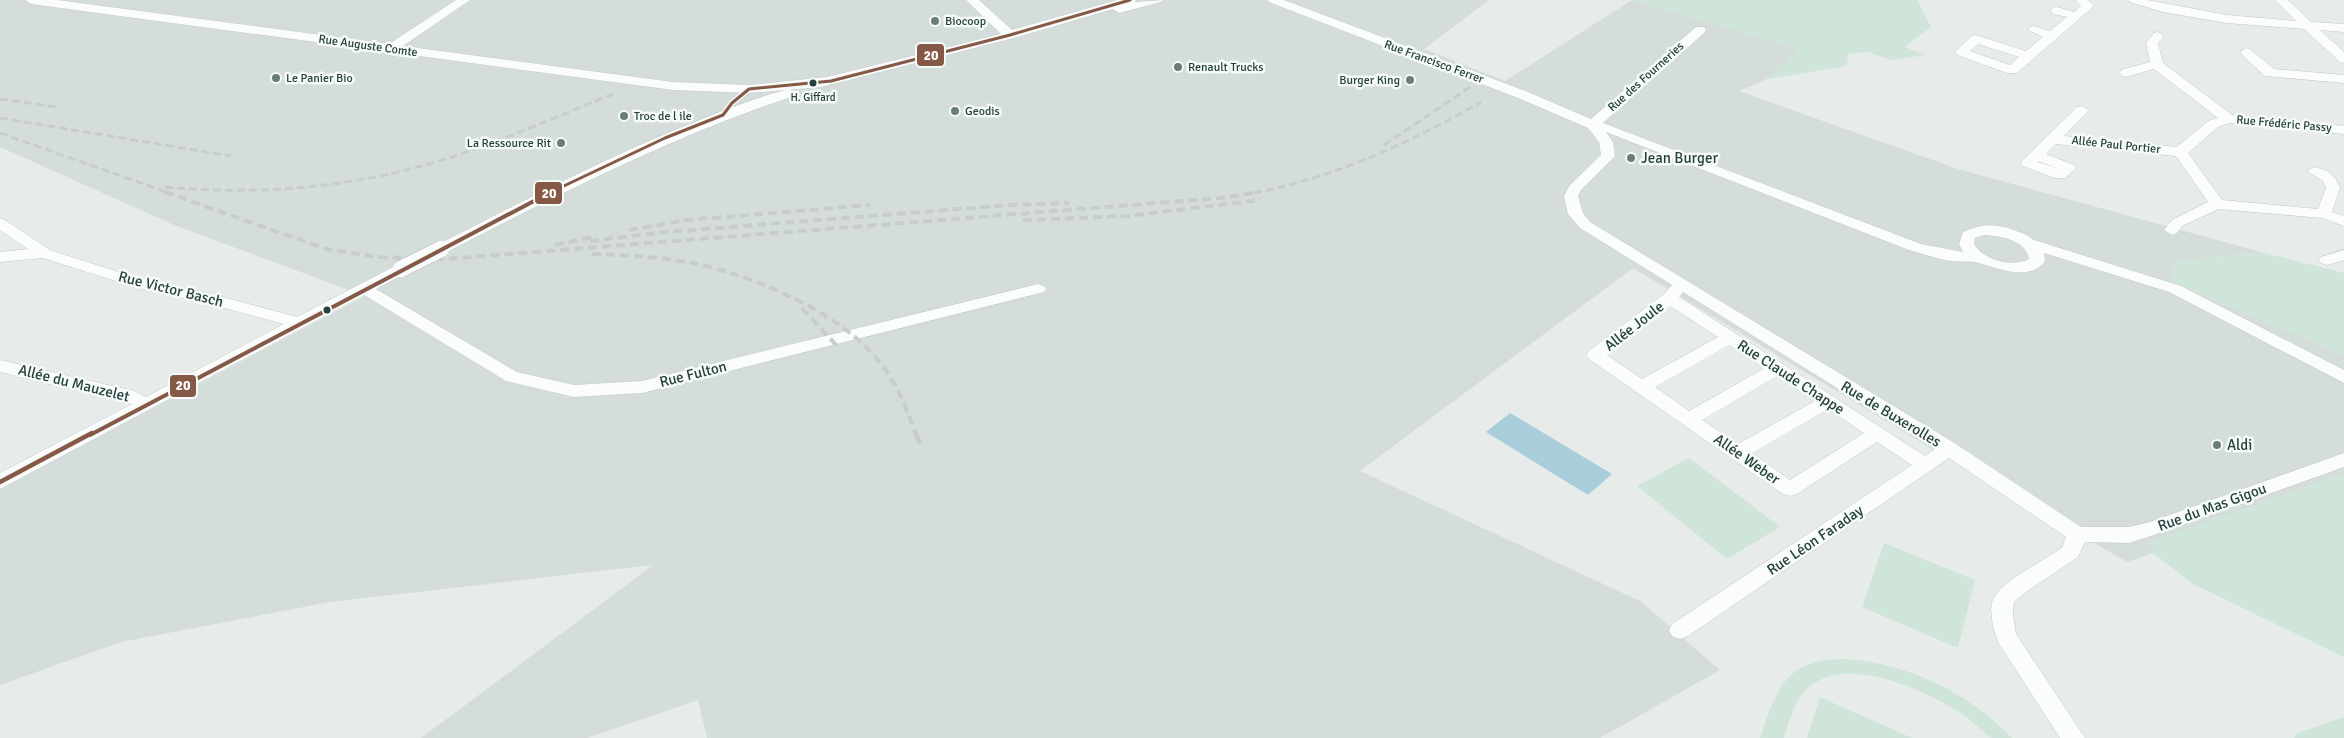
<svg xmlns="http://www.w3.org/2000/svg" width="2344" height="738" font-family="Signika,sans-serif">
<rect width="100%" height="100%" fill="#e7ecea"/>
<polygon fill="#d5dddb" points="0,0 1489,0 1424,49 1505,81 1632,0 1800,49 1767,79 1739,91 1958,169 2261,252 2176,261 2170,281 2344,355 2344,474 2150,542 2153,553 2127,562 1929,447 1633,268 1360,471 1640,601 1720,670 1600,738 707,738 698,700 587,738 421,738 653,565 330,602 121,642 0,685 0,489 365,296 174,225 0,147"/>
<g fill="#d0e5d9">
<polygon points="1632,0 1919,0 1918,2 1931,27 1905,47 1926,55 1891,60 1868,52 1848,54 1847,66 1767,79 1799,49"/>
<polygon points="2261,252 2344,273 2344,355 2170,281 2176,261"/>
<polygon points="1689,458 1780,527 1727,559 1637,486"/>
<polygon points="2344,474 2344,657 2193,584 2153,553 2149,542"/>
<polygon points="1884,543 1975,580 1958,648 1862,607"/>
<path d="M1847,659c63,5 122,34 165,79 -6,0 -15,0 -20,0 -6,-3 -26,-23 -36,-28 -38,-22 -116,-59 -153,-17 -10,12 -14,30 -19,45h-24c18,-52 25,-79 87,-79z"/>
<polygon points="1820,697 1912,738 1807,738"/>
<polygon points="2344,717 2344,738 2294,738 2298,733"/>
</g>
<polygon fill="#a9cdda" points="1510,413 1612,474 1588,495 1486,432"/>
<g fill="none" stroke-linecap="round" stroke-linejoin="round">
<defs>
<g id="minor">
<polygon points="25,0 57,0 389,44 456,0 470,0 403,46 673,82 749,85 827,77 1001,34 966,0 979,0 1012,30 1117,0 1136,0 1135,2 1163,0 1161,2 1119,13 1113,9 1014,38 821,87 749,93 673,90 31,4"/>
<path d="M1267,0h17l244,92 63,27 105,-92h8l2,3 -2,3 -101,90 318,121 42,8 -4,-8 4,-12c6,-2 12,-5 18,-6 16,-3 41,5 53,14l147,46 163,84v13l-175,-91 -125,-39 1,8c-16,23 -51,5 -70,1 -8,-1 -16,0 -24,-1 -14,-2 -28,-7 -42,-11l-303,-118 7,10 2,14 -34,34 -3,6 5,17 7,9 366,222 125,83h48l21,-5 194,-69v14l-190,68 -25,8 -44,-1 -7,15 -48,32 -16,13 -1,12 3,20 69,104h-25l-62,-96 -5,-15 -2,-17 1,-8 7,-12 16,-13 47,-29 4,-11 -117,-79 -261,178 -8,3 -8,-3 -3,-6 3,-6 240,-159 -35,-23 -80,52 -7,2 -7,-2 -194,-135 -3,-4 3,-4 75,-57 8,-9 -92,-57 -12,-14 -4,-18 6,-11 31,-30 -2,-13 -11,-14 -70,-30 -249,-96zM1984,235c17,1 42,5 45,24 -16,9 -46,1 -55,-15l1,-6zM1683,292l252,157 -10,7 -246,-159zM1670,306l48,31 -76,42 -35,-24zM1729,345l36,23 -76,43 -34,-24zM1777,376l38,25 -77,43 -36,-24zM1828,409l36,24 -74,47 -38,-27z"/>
<path d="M2075,0h13l6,6 -77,67h-10l-50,-18 -2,-3 17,-16 4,-1 50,16 17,-14 -15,-7 2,-3 4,-1 16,5 17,-14 -14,-3 -2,-3 2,-3 4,-1 17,5 7,-6zM1978,44l41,13 -9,8 -40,-14z"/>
<polygon points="2128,0 2147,0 2227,15 2296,21 2275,0 2288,0 2311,22 2344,24 2344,32 2320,30 2344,52 2344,63 2340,62 2304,29 2227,23 2163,12 2130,2"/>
<path d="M2158,32l6,4 -6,7 5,20 69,52 112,11v8l-115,-11 -11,4 -30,26 34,47 96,9 8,-21 -3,-7 -16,-10 7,-4c14,3 21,8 26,21l-8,24 12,4v10l-22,-8 -103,-9 -37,17 -5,7 -5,2 -8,-5 8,-10 36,-18 -32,-46 -120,-12 -10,10 28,11 2,3 -11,10h-10l-32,-12 -2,-3 2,-3 54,-53 5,-1 7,4 -25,26 113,11 31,-26 10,-3 -64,-49 -28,8 -5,-1 -1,-3 1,-3 29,-8 -4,-19 8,-10zM2038,161l21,8 -21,-7z"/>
<polygon points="2246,48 2250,49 2274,69 2344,75 2344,83 2265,76 2242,55 2240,52"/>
<path d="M789,89l7,4 -2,3c-122,40 -234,98 -347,156h-12l-2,-3 2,-3c79,-40 158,-82 240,-116 37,-15 75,-31 114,-41z"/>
<polygon points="0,218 5,220 50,250 143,280 208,293 297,317 395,266 407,266 409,269 407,272 376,289 517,372 574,385 642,381 1038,284 1044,286 1046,289 1044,292 642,393 574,397 506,381 364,295 0,489 0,473 132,404 0,372 0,360 134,391 146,397 284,324 206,303 134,287 43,258 0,262 0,252 28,249 0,230"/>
<polygon points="2344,250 2344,260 2327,265 2321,263 2319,260 2321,257"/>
</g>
</defs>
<use href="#minor" stroke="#c4c9c7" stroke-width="1"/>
<use href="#minor" fill="#fbfcfc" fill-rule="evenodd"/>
<g stroke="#c8cdcb" stroke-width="3" stroke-dasharray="8 4" stroke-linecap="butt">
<polyline points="0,99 57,107"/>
<polyline points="0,118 231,156"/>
<polyline points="0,133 169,193"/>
<polyline points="1384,145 1473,85"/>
<path d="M165,187c88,8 174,2 260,-22 64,-18 126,-46 188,-71"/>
<path d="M1254,193c82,-16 155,-50 227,-91"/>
</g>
<g stroke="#c8cdcb" stroke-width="4" stroke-dasharray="9 5" stroke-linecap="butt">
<polyline points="165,192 326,249 379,257 446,259 1220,198 1260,192"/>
<polyline points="1023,220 1128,216 1261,200"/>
<polyline points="629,230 687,220 870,205"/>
<polyline points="590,241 667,232 1010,205 1069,203"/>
<polyline points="555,245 597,236"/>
<path d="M592,254c35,1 71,3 105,10 62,14 145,49 184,100 17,21 26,46 35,71"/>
<polyline points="802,308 837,346"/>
</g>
<polyline stroke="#c8cdcb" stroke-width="4.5" stroke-dasharray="12 5.5" stroke-linecap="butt" points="916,433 920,444"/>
<defs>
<polyline id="minor-bridge" points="401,269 441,249"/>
</defs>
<use href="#minor-bridge" stroke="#c4c9c7" stroke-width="18" stroke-linecap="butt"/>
<use href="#minor-bridge" stroke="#fbfcfc" stroke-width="16"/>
<defs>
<polyline id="bus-1-far2" points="549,193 665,138 723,115 732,103 749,89 831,81 1010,35 1130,0"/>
<polyline id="bus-1-far1" points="90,435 551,192"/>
<polyline id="bus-1" points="0,482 92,433"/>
</defs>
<use href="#bus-1-far2" stroke="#f6faf9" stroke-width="6"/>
<use href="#bus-1-far1" stroke="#f6faf9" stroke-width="8"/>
<use href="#bus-1" stroke="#f6faf9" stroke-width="8"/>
<use href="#bus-1-far2" stroke="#855946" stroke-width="3"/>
<use href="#bus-1-far1" stroke="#855946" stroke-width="4"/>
<use href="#bus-1" stroke="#855946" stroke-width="4.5"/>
</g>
<g fill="#687d7a" stroke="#f6faf9" stroke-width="2">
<circle cx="935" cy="21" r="5"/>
<circle cx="1178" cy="67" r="5"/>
<circle cx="276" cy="78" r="5"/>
<circle cx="1410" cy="80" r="5"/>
<circle cx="955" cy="111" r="5"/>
<circle cx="624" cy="116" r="5"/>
<circle cx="561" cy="143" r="5"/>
<circle cx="1631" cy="158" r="5"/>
<circle cx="2217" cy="445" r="5"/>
</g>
<g fill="#24413d" stroke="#f6faf9" stroke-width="2">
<circle cx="813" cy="83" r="4.5"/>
<circle cx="327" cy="310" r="4.5"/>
</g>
<g text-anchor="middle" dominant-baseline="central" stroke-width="5" stroke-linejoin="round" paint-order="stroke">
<g font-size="11" fill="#24413d" stroke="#f6faf9">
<text x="813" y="97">H. Giffard</text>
</g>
<g font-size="12" fill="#24413d" stroke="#f6faf9" text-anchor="start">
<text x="945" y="21">Biocoop</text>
<text x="1188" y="67">Renault Trucks</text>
<text x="286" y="78">Le Panier Bio</text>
<text x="1400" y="80" text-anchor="end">Burger King</text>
<text x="965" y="111">Geodis</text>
<text x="634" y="116">Troc de l ile</text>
<text x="551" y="143" text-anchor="end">La Ressource Rit</text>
</g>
<g font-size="12" fill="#24413d" stroke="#f6faf9">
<text transform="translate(368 46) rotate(8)">Rue Auguste Comte</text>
<text transform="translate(1434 62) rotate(20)">Rue Francisco Ferrer</text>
<text transform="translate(1646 77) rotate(-42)">Rue des Fourneries</text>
<text transform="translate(2284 124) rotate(5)">Rue Frédéric Passy</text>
<text transform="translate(2116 145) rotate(6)">Allée Paul Portier</text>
</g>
<g font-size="15" fill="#24413d" stroke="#f6faf9" text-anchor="start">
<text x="1641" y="158">Jean Burger</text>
<text x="2227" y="445">Aldi</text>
</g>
<g font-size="15" fill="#24413d" stroke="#f6faf9">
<text transform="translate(171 289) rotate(14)">Rue Victor Basch</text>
<text transform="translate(1634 326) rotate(-38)">Allée Joule</text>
<text transform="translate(693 374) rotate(-14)">Rue Fulton</text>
<text transform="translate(1791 377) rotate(33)">Rue Claude Chappe</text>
<text transform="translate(74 383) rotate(14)">Allée du Mauzelet</text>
<text transform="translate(1891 414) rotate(31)">Rue de Buxerolles</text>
<text transform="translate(1747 459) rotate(35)">Allée Weber</text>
<text transform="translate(2212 507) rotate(-20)">Rue du Mas Gigou</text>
<text transform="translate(1815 540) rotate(-34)">Rue Léon Faraday</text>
</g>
</g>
<g stroke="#f6faf9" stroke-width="2">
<rect x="916" y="43" width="29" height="24" rx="5" fill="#855946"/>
<rect x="534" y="181" width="29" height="24" rx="5" fill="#855946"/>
<rect x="169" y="374" width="28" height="24" rx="5" fill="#855946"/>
</g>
<g font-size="14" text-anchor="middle" font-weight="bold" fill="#fff">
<text x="931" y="60">20</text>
<text x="549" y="198">20</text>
<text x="183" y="390">20</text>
</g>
</svg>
